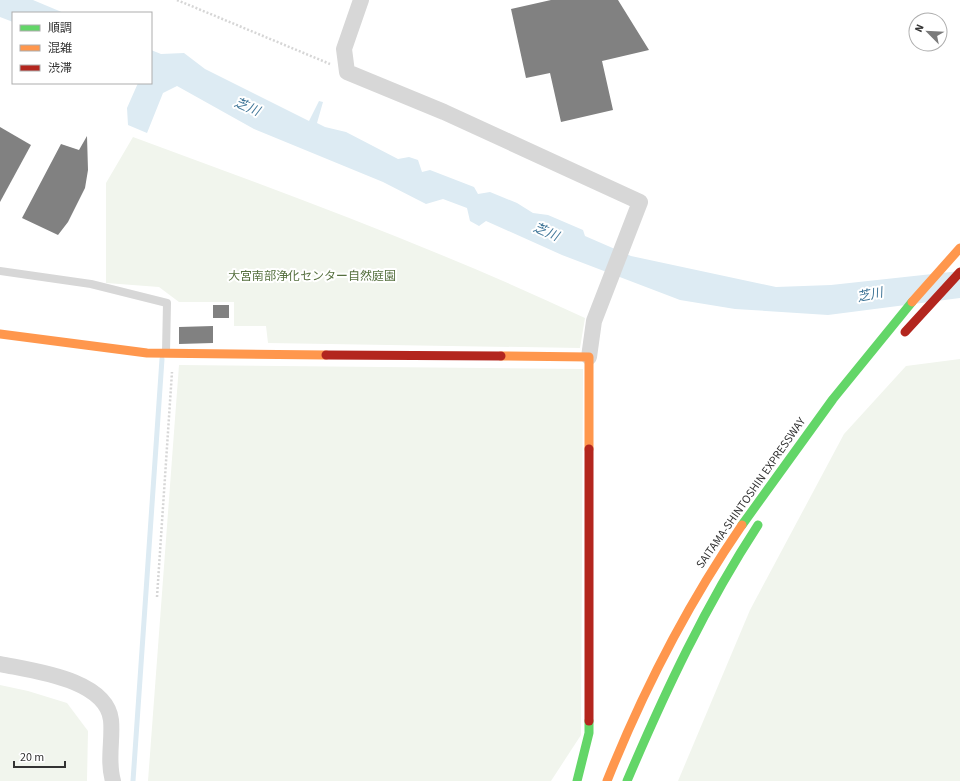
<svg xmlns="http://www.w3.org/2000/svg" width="960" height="781" font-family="'Source Sans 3','Noto Sans JP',sans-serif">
<rect width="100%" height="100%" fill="#fff"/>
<g fill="#f1f5ed">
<path d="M133,137c152,56 305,112 452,181l-5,30 -312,-5 -2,-17h-32v-24h-55l-20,-15 -53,-4v-100z"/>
<polygon points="960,359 960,781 678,781 750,610 844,434 906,366"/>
<polygon points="179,365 583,369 581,735 551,781 148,781"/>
<polygon points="0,685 28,691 67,703 88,731 87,781 0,781"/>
</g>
<g fill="#ddebf3">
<polygon points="0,0 33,0 64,13 13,13 13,22 0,17"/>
<polygon points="151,50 161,54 184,53 205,69 309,121 319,101 323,102 317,123 325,127 346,132 398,159 409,157 418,160 422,172 430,170 474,187 478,194 490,192 517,203 533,213 548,215 583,230 585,236 631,256 776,287 831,285 960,271 960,298 828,315 735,309 680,300 562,255 486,221 479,226 470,221 467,208 443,199 426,204 383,182 254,129 177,86 163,93 147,133 128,125 127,108 138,83 151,83"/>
</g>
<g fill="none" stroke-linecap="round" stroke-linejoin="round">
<polyline stroke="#ddebf3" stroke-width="5" points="133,781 162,359"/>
</g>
<g fill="#818181">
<polygon points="551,0 618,0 649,50 602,61 613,110 561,122 550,73 526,78 511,9"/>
<polygon points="0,127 31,145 0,202"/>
<polygon points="87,136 88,170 85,188 68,222 58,235 22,218 61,144 79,150"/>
<rect x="213" y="305" width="16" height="13"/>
<polygon points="213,326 213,343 179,344 179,327"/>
</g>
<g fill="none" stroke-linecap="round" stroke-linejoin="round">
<g stroke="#d6d6d6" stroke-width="2.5" stroke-dasharray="2 2" stroke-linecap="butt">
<polyline points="177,0 330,64"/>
<polyline points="157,597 172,372"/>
</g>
<polyline stroke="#d7d7d7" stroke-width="8" points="0,271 91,284 167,303 166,352"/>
<g stroke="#d7d7d7" stroke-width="16">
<polyline points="361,0 344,49 347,72 444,112 640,202 594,321 589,357"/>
<path d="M0,664c33,7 106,15 111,56 2,20 -4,41 2,61"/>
</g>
<g stroke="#63d668" stroke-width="9">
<polyline points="742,525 833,399 912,302"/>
<polyline points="577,781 589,733 589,721"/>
<path d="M627,781c38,-89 78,-175 131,-256"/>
</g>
<g stroke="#ff974d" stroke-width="9">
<polyline points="912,302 960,248"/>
<polyline points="0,334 147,353 326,355"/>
<polyline points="501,356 589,357 589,449"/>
<path d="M607,781c36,-90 80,-176 135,-256"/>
</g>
<g stroke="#b3261e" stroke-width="9">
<polyline points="905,332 960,272"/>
<polyline points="326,355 501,356"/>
<polyline points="589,449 589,721"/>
</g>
</g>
<g text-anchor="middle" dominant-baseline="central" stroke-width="4" stroke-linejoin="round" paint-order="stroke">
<g font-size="12" fill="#56703f" stroke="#fff">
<text x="312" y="276">大宮南部浄化センター自然庭園</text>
</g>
<g font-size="12" fill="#333" stroke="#fff">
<text transform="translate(751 493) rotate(-55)">SAITAMA-SHINTOSHIN EXPRESSWAY</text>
</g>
<g font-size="13" font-style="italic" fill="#3f7597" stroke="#fff">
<text transform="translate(247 107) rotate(23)">芝川</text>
<text transform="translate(546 232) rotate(23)">芝川</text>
<text transform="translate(870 295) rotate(-12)">芝川</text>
</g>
</g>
<rect x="12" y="12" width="140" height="72" fill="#ffffff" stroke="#adadad"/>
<rect x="20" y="25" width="20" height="6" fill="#63d668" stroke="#adadad"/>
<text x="48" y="32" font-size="12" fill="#333333">順調</text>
<rect x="20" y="45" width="20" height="6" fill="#ff974d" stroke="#adadad"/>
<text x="48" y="52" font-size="12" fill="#333333">混雑</text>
<rect x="20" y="65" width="20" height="6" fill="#b3261e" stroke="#adadad"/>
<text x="48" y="72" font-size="12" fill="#333333">渋滞</text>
<g transform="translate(928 32) rotate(294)"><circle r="19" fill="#ffffff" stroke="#adadad"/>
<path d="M0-3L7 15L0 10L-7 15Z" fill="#7a7a7a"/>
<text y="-6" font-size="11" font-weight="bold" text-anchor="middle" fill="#333333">N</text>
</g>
<path d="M14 761v6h51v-6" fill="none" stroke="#333333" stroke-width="2"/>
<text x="20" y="761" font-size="12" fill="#333333" stroke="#ffffff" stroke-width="3" paint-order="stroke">20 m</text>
</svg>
